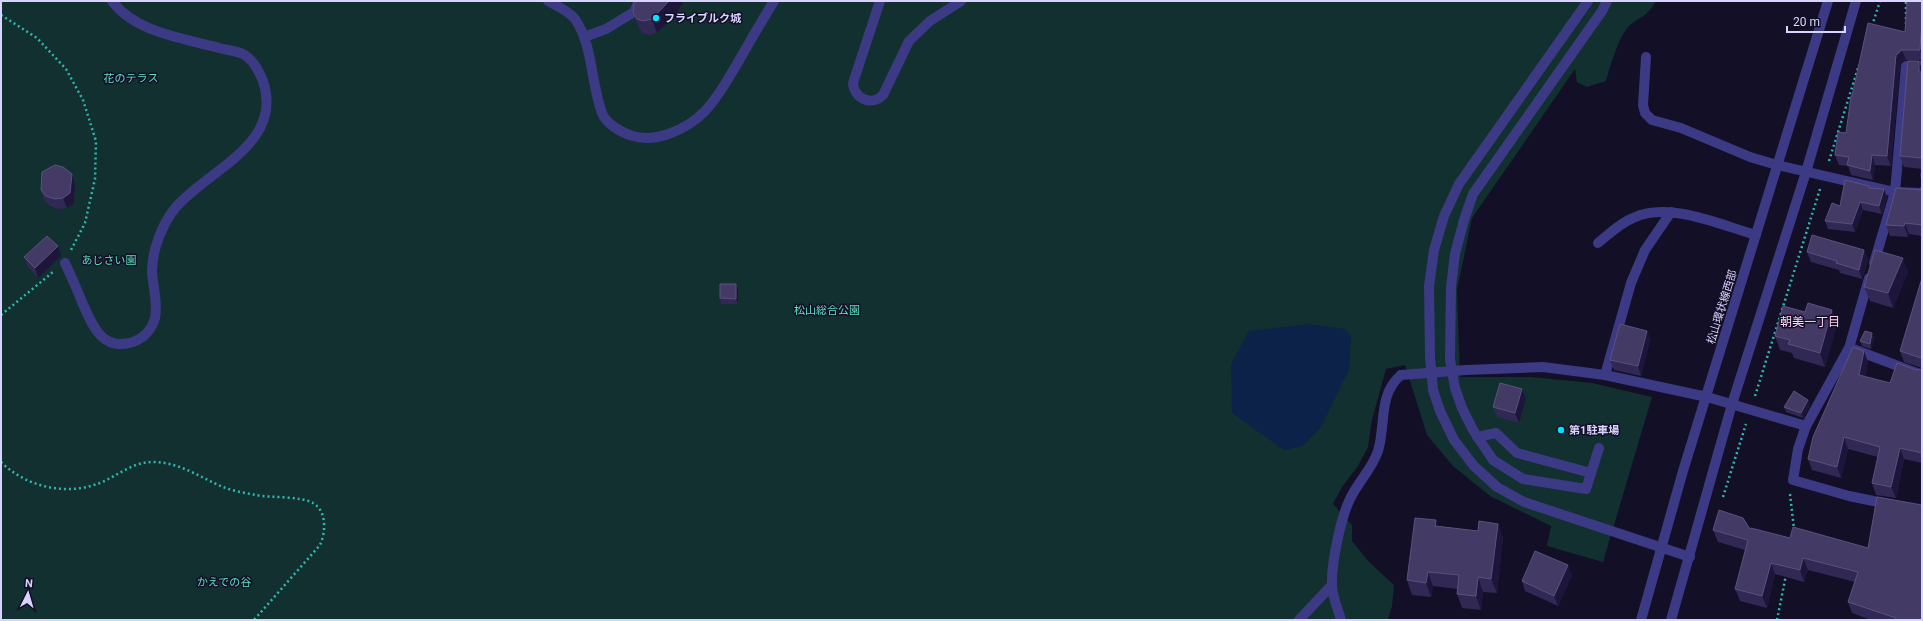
<svg xmlns="http://www.w3.org/2000/svg" width="1923" height="621" font-family="Roboto,'Noto Sans JP',sans-serif">
<rect width="100%" height="100%" fill="#130f26"/>
<path fill="#12302f" d="M1,1h1655c-10,17 -14,14 -27,25 -10,10 -19,41 -23,55l-19,6 -10,-5 -2,-13 -103,149 -15,72 3,87h72l60,6 60,14 -49,165 -56,-16 4,-20 -61,-30 -37,-30 -26,-31 -22,-70 -19,4 -14,51 -4,27 -10,19 -16,21 -9,17 19,21v16l17,21 25,23 -2,21 -4,14h-1387z"/>
<polygon fill="#0c2248" points="1310,324 1345,329 1351,336 1349,370 1321,427 1303,446 1284,450 1232,413 1231,364 1249,331"/>
<g fill="none" stroke-linecap="round" stroke-linejoin="round">
<g stroke="#2fb8b0" stroke-width="2.5" stroke-dasharray="2 3" stroke-linecap="butt">
<polyline points="1,15 37,38 66,69 83,100 96,141 95,179 85,223 71,250"/>
<polyline points="1906,24 1906,1"/>
<polyline points="1872,26 1880,1"/>
<polyline points="1829,161 1859,65"/>
<polyline points="1,315 53,272"/>
<polyline points="1755,396 1820,189"/>
<path d="M1,462c24,24 63,34 96,22 20,-7 35,-23 58,-22 26,1 46,16 68,25 10,4 22,6 33,8 14,3 46,1 57,8 14,8 13,29 7,42l-66,75"/>
<polyline points="1790,494 1794,529"/>
<polyline points="1723,497 1746,424"/>
<polyline points="1777,620 1786,575"/>
</g>
<g stroke="#3d3a85" stroke-width="10">
<path d="M548,1c9,5 21,10 27,18 18,26 16,65 27,94 4,11 20,20 31,23 24,7 54,-7 71,-24 14,-14 23,-32 33,-48 12,-21 24,-42 37,-63"/>
<path d="M880,1l-27,82c1,15 18,24 30,12l26,-54 21,-20 31,-20"/>
<polyline points="584,37 606,29 634,12 639,1"/>
<path d="M65,263c6,13 12,26 17,39 10,23 20,50 51,40 11,-4 19,-13 22,-24 3,-15 -2,-31 -3,-46 0,-22 10,-48 24,-65 33,-38 108,-63 87,-126 -4,-10 -10,-22 -20,-27 -7,-3 -16,-4 -24,-6 -36,-10 -83,-15 -107,-47"/>
<polyline points="1477,437 1496,433 1517,453 1591,473"/>
<polyline points="1599,448 1586,489 1523,479 1493,460 1473,430 1462,408 1455,388 1450,359 1451,287 1455,254 1464,220 1473,194 1602,11 1607,1"/>
</g>
<g stroke="#3d3a85" stroke-width="10">
<polyline points="1646,57 1643,105 1645,113 1652,120 1681,128 1750,157 1777,165 1895,192 1922,193"/>
<path d="M1598,243c11,-9 22,-20 35,-25 37,-17 87,7 123,17"/>
<polyline points="1874,263 1895,192 1906,66 1922,66"/>
<polyline points="1869,278 1849,348 1806,426 1798,449 1793,480 1849,496 1888,504"/>
<polyline points="1853,349 1922,375"/>
<polyline points="1466,370 1543,367 1605,375 1707,397 1806,426"/>
<polyline points="1605,375 1631,283 1645,250 1671,212"/>
<polyline points="1299,620 1332,585"/>
<path d="M1341,620c-3,-11 -9,-24 -9,-35 -1,-21 9,-68 18,-86 8,-17 22,-30 28,-48 8,-26 0,-57 23,-76"/>
</g>
<g stroke="#3d3a85" stroke-width="10">
<polyline points="1588,1 1459,184 1444,216 1434,250 1429,286 1430,357 1433,390 1440,411 1454,440 1474,466 1497,487 1524,502 1690,557"/>
<polyline points="1641,620 1683,471 1828,1"/>
<polyline points="1671,620 1732,404 1806,172 1856,1"/>
</g>
<polyline stroke="#3d3a85" stroke-width="10" points="1401,375 1466,370"/>
</g>
<g fill="#312854">
<polygon points="637,1 684,1 676,14 657,33 649,35 642,33 639,28 633,13"/>
<polygon points="1922,1 1922,60 1906,60 1900,65 1891,166 1875,165 1873,180 1851,175 1848,166 1839,165 1835,155 1846,133 1852,96 1905,32"/>
<polygon points="1919,61 1922,69 1922,179 1921,176 1922,169 1904,167 1900,156"/>
<polygon points="75,184 74,203 67,208 58,209 50,206 44,200 41,190"/>
<polygon points="1869,186 1870,188 1884,189 1887,197 1882,214 1863,210 1855,232 1828,229 1825,221 1840,206"/>
<polygon points="1922,186 1922,236 1909,234 1908,237 1890,236 1886,225 1920,190"/>
<polygon points="1864,250 1868,260 1862,279 1840,273 1839,270 1811,262 1807,252"/>
<polygon points="61,256 38,278 28,267 24,257"/>
<polygon points="1908,272 1893,308 1870,301 1864,287"/>
<polygon points="1922,278 1922,368 1904,362 1900,351"/>
<polygon points="738,289 738,304 721,304 720,298"/>
<polygon points="1832,310 1837,324 1825,367 1794,358 1792,353 1780,350 1775,336 1805,312"/>
<polygon points="1647,331 1650,340 1641,376 1614,370 1610,360"/>
<polygon points="1872,333 1874,338 1871,349 1862,346 1860,341"/>
<polygon points="1864,351 1868,362 1865,377 1890,383 1916,370 1922,369 1922,463 1904,459 1896,498 1876,495 1872,483 1878,457 1848,449 1841,478 1812,470 1808,459"/>
<polygon points="1522,389 1526,399 1519,423 1497,417 1493,407"/>
<polygon points="1810,405 1803,418 1786,412 1784,407"/>
<polygon points="1498,524 1503,538 1497,593 1483,592 1481,610 1462,608 1457,594 1457,589 1433,586 1431,597 1412,595 1407,580 1438,526 1478,531"/>
<polygon points="1750,529 1790,538 1868,548 1922,620 1871,620 1852,613 1848,602 1855,582 1808,570 1804,582 1775,574 1767,608 1740,601 1735,589 1745,550 1718,542 1713,530"/>
<polygon points="1572,575 1558,606 1525,591 1522,581"/>
</g>
<g fill="#1d163a">
<polygon points="669,1 684,1 676,14 657,33 652,19"/>
<polygon points="1921,33 1922,37 1922,56 1920,50"/>
<polygon points="1902,50 1906,60 1900,65 1891,166 1887,156 1896,55"/>
<polygon points="1919,61 1922,69 1922,81 1919,72"/>
<polygon points="1872,155 1875,165 1873,180 1870,171"/>
<polygon points="72,174 75,184 74,203 67,208 63,198"/>
<polygon points="1884,189 1887,197 1882,214 1879,206"/>
<polygon points="1860,202 1863,210 1855,232 1852,224"/>
<polygon points="1905,223 1909,234 1908,237 1904,226"/>
<polygon points="58,246 61,256 38,278 35,268"/>
<polygon points="1864,250 1868,260 1862,279 1859,270"/>
<polygon points="1903,258 1908,272 1893,308 1888,293"/>
<polygon points="736,284 738,289 738,304 736,299"/>
<polygon points="1832,310 1837,324 1825,367 1820,353"/>
<polygon points="1647,331 1650,340 1641,376 1638,366"/>
<polygon points="1872,333 1874,338 1871,349 1870,344"/>
<polygon points="1864,351 1868,362 1863,386 1859,375"/>
<polygon points="1522,389 1526,399 1519,423 1515,413"/>
<polygon points="1808,400 1810,405 1803,418 1801,413"/>
<polygon points="1844,437 1848,449 1841,478 1837,467"/>
<polygon points="1900,448 1904,459 1896,498 1891,487"/>
<polygon points="1436,520 1441,535 1435,526"/>
<polygon points="1498,524 1503,538 1497,593 1491,579"/>
<polygon points="1803,558 1808,570 1804,582 1800,570"/>
<polygon points="1771,563 1775,574 1767,608 1762,596"/>
<polygon points="1568,565 1572,575 1558,606 1554,596"/>
<polygon points="1428,572 1433,586 1431,597 1426,583"/>
<polygon points="1478,577 1483,592 1481,610 1476,596"/>
</g>
<g fill="#433a66" stroke="#5a527e">
<polygon points="637,1 669,1 652,19 643,21 637,19 633,13 634,4"/>
<polygon points="1907,1 1922,1 1922,33 1921,33 1920,50 1902,50 1896,55 1887,156 1872,155 1870,171 1847,165 1849,157 1835,155 1838,132 1846,133 1851,96 1852,96 1868,23 1905,32"/>
<polygon points="1908,61 1919,61 1919,72 1922,72 1922,158 1900,156"/>
<polygon points="55,165 63,167 72,174 70,193 63,198 55,199 46,196 41,190 42,172"/>
<polygon points="1922,167 1922,178 1921,176"/>
<polygon points="1845,180 1869,186 1869,188 1884,189 1879,206 1860,202 1852,224 1825,221 1832,203 1840,206"/>
<polygon points="1922,186 1922,225 1905,223 1904,226 1886,225 1896,188 1920,190"/>
<polygon points="1812,235 1864,250 1859,270 1836,263 1837,261 1807,252"/>
<polygon points="47,236 58,246 35,268 24,257"/>
<polygon points="1875,250 1903,258 1888,293 1864,287"/>
<polygon points="1922,278 1922,359 1921,358 1900,351"/>
<polygon points="720,284 736,284 736,299 720,298"/>
<polygon points="1808,303 1832,310 1820,353 1788,344 1790,340 1775,336 1783,306 1805,312"/>
<polygon points="1620,324 1647,331 1638,366 1610,360"/>
<polygon points="1865,331 1872,333 1870,344 1860,341"/>
<polygon points="1853,347 1864,351 1859,375 1890,383 1897,363 1916,370 1922,369 1922,453 1900,448 1891,487 1872,483 1880,447 1844,437 1837,467 1808,459 1813,437"/>
<polygon points="1500,383 1522,389 1515,413 1493,407"/>
<polygon points="1794,391 1808,400 1801,413 1784,407"/>
<polygon points="1877,497 1922,505 1922,620 1895,620 1896,618 1848,602 1858,572 1803,558 1800,570 1771,563 1762,596 1735,589 1748,540 1713,530 1719,510 1743,518 1750,529 1751,528 1790,538 1793,527 1868,548"/>
<polygon points="1415,518 1436,520 1435,526 1478,531 1479,521 1498,524 1491,579 1478,577 1476,596 1457,594 1459,575 1428,572 1426,583 1407,580"/>
<polygon points="1535,551 1568,565 1554,596 1522,581"/>
</g>
<g fill="#00e5ff" stroke="#130f26" stroke-width="1.5">
<circle cx="656" cy="18" r="4"/>
<circle cx="1561" cy="430" r="4"/>
</g>
<g text-anchor="middle" dominant-baseline="central" stroke-width="3" stroke-linejoin="round" paint-order="stroke">
<g font-size="11" font-weight="bold" fill="#d9d4ff" stroke="#130f26" text-anchor="start">
<text x="664" y="18">フライブルク城</text>
<text x="1569" y="430">第1駐車場</text>
</g>
<g font-size="11" fill="#5fe0c0" stroke="#130f26">
<text x="131" y="78">花のテラス</text>
<text x="109" y="260">あじさい園</text>
<text x="827" y="310">松山総合公園</text>
<text x="224" y="582">かえでの谷</text>
</g>
<g font-size="11" fill="#d9d4ff" stroke="#130f26">
<text transform="translate(1722 307) rotate(-73)">松山環状線西部</text>
</g>
<g font-size="12" fill="#ffd6f0" stroke="#130f26">
<text x="1810" y="322">朝美一丁目</text>
</g>
</g>
<rect width="1923" height="621" fill="none" stroke="#d9d4ff" stroke-width="4"/>
<g transform="translate(28 593) rotate(5)" stroke="#130f26" stroke-width="3" paint-order="stroke">
<path d="M0-3L7 15L0 10L-7 15Z" fill="#d9d4ff"/>
<text y="-6" font-size="11" font-weight="bold" text-anchor="middle" fill="#d9d4ff">N</text>
</g>
<path d="M1787 26v6h58v-6" fill="none" stroke="#d9d4ff" stroke-width="2"/>
<text x="1793" y="26" font-size="12" fill="#d9d4ff" stroke="#130f26" stroke-width="3" paint-order="stroke">20 m</text>
</svg>
